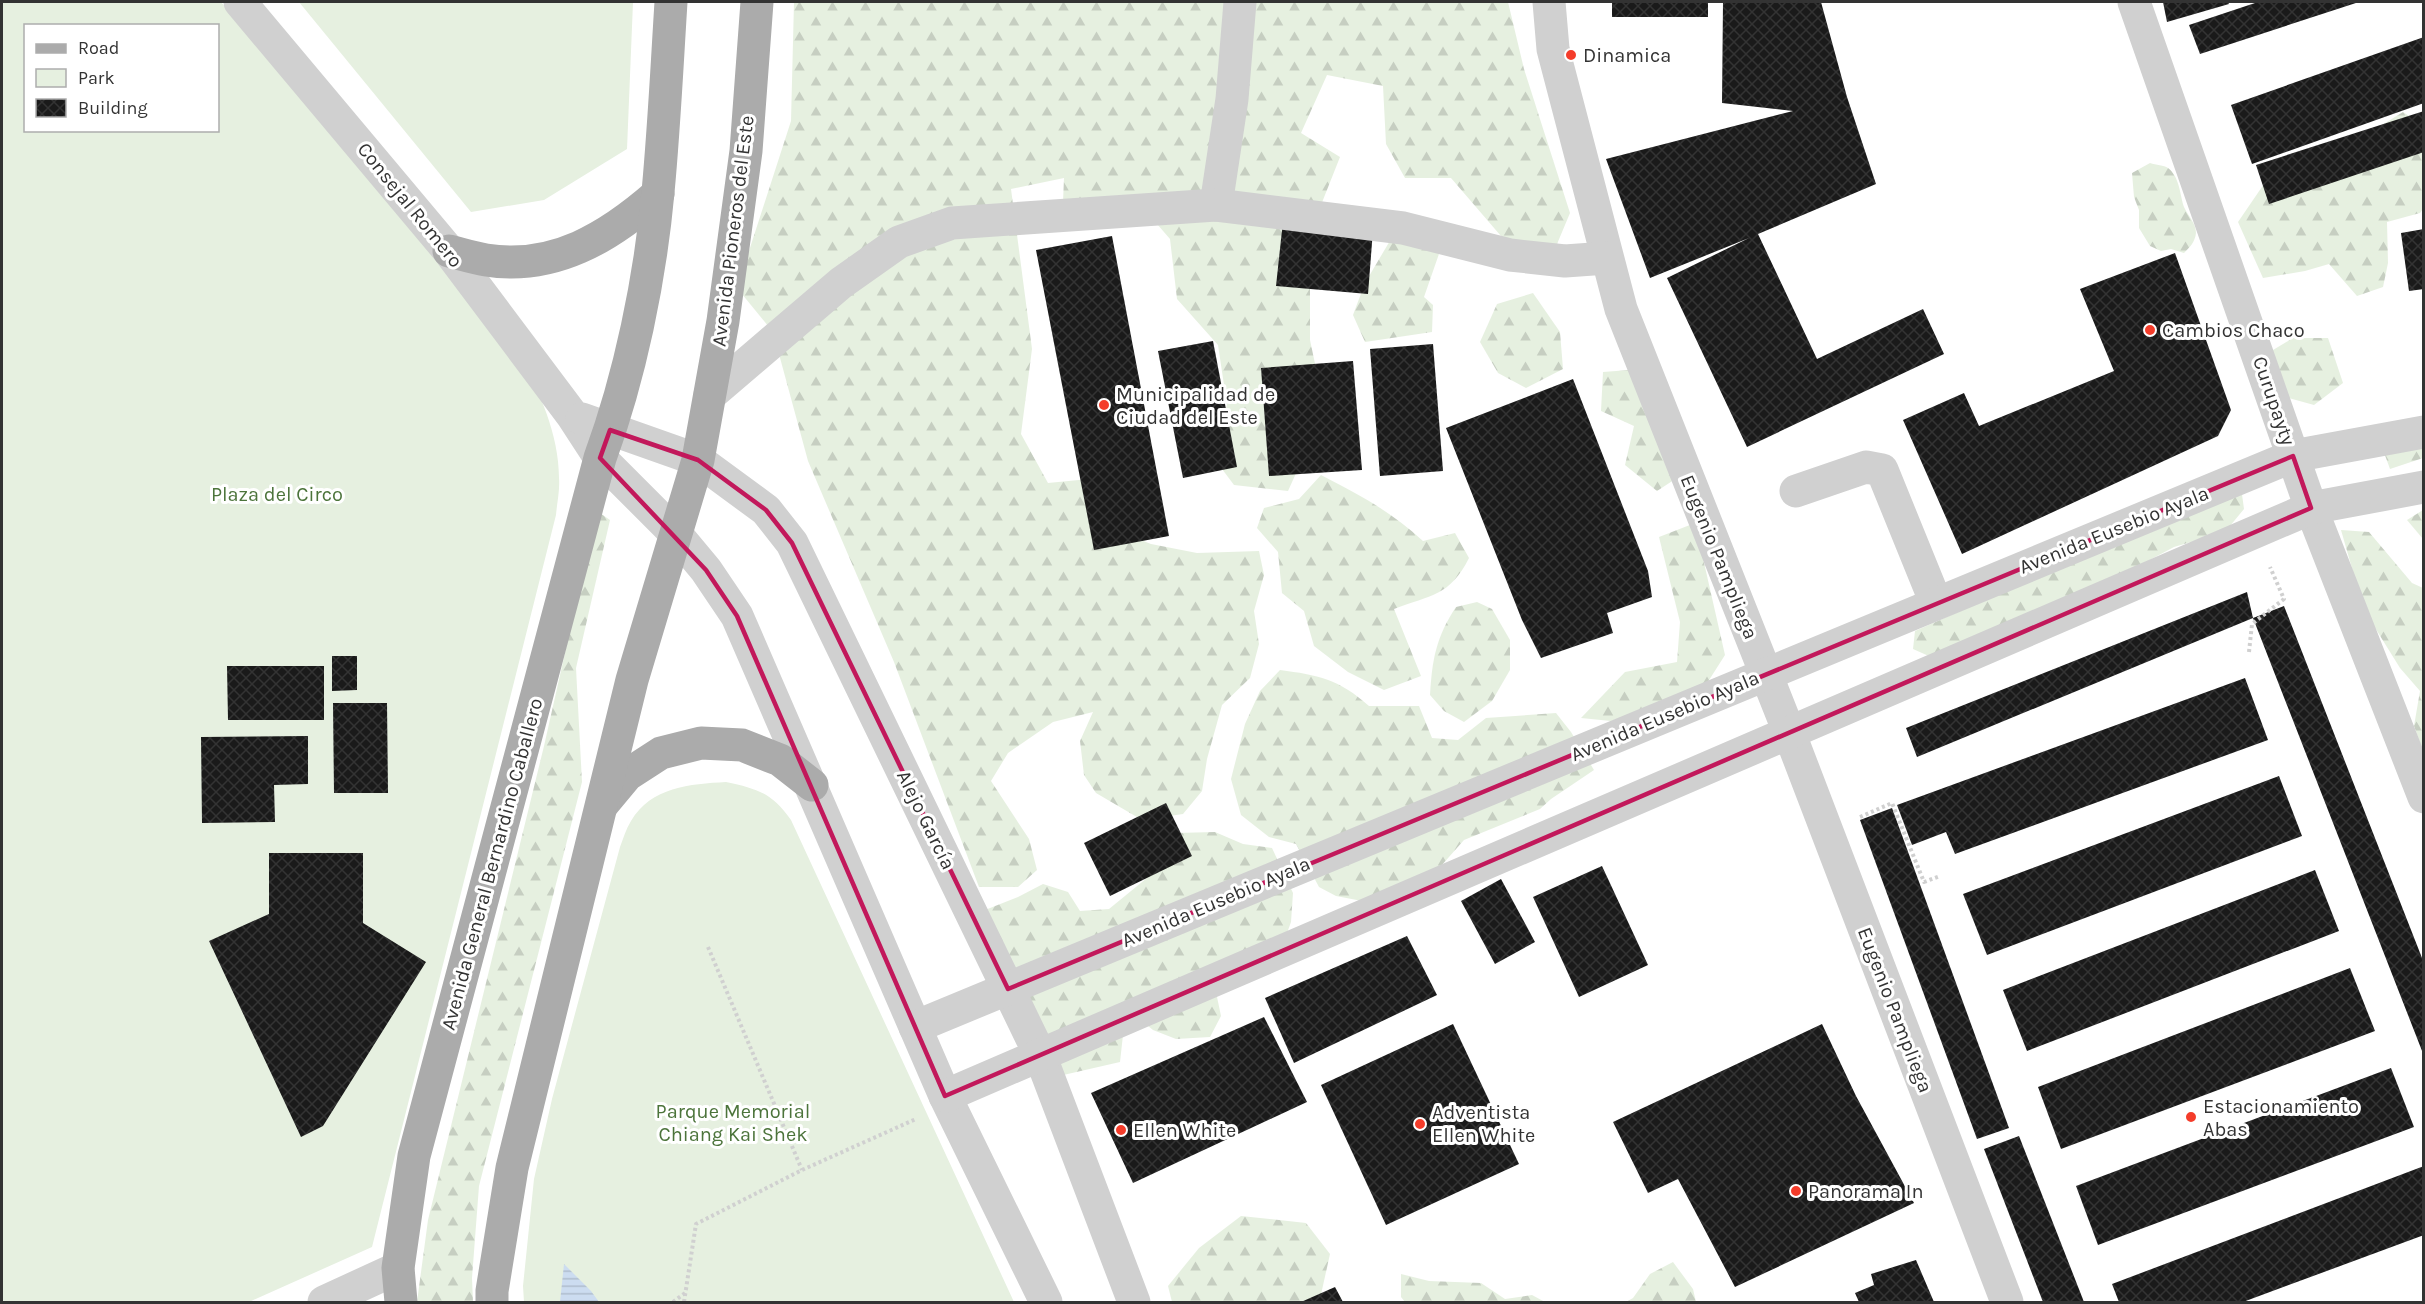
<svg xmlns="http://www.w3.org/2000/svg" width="2425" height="1304" font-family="Karla,sans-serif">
<defs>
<pattern id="forest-firs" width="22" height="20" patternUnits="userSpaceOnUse" patternTransform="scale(1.5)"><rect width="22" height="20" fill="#e6f0e0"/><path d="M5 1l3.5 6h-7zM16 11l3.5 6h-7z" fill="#c6cec1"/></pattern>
<pattern id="water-rules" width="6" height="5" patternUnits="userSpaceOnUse" patternTransform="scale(1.5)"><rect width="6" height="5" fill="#ccdcf0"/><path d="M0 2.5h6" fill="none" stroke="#b0bdce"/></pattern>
<pattern id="building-cross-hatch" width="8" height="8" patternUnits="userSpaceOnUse" patternTransform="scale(1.5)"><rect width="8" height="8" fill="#1a1a1a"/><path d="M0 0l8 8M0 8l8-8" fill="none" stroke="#333"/></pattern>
</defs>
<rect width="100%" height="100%" fill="#fff"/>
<g fill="url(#forest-firs)">
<polygon points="794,2 1508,2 1524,69 1570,213 1552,256 1513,250 1451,178 1405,178 1386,144 1383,86 1327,75 1301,133 1340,157 1321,205 1310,288 1310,340 1321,392 1311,440 1288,491 1234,485 1210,453 1227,405 1218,345 1177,299 1170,239 1138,202 1062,226 1064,178 1011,189 1032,349 1021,434 1048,483 1089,479 1095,522 1151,544 1197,553 1259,551 1264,575 1254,611 1259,644 1250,678 1222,705 1207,759 1202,791 1183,814 1142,820 1096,793 1084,775 1080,741 1093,712 1053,722 1008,753 991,781 1029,839 1037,870 1018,887 979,887 894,662 808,461 773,332 737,288 791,121"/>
<polygon points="2403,112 2423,125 2423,209 2420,213 2387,222 2388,263 2383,287 2357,296 2329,264 2305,271 2263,278 2238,222 2266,181 2374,130"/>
<path d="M2150,163c6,2 14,2 18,5 12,9 12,28 16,39 4,9 12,16 12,26 -1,9 -6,14 -12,20l-13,-4 -10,2 -11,-5 -11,-18v-18l-5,-13 -2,-24z"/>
<polygon points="1391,239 1440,251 1424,297 1433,305 1432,332 1365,342 1353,315 1365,283"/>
<polygon points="1533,293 1560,332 1563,369 1526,388 1498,373 1480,342 1497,304"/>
<polygon points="2293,338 2328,338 2343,383 2314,405 2285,397 2268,353"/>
<polygon points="1642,369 1683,474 1657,491 1625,465 1634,426 1601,411 1603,372"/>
<polygon points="2423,439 2423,458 2390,469 2382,447"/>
<path d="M1321,475c39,20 69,36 102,66l32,-8 14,25c-19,38 -38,37 -75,51l27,67 -37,14 -36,-18 -34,-26 -10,-35 -22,-18 -4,-41 -21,-24 7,-20 35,-9z"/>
<polygon points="2241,487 2244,509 2225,532 2174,547 2144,563 1931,657 1913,649 1915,631"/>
<polygon points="2423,510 2423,539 2407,520"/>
<polygon points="597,511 610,520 576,668 582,782 479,1186 472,1278 473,1302 417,1302 428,1220 544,746"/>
<polygon points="1695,523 1725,655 1704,688 1611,721 1581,718 1625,672 1677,662 1680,622 1659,537"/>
<polygon points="2341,530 2369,532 2412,583 2423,588 2423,751 2414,726 2420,691 2400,668 2364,610"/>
<path d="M1477,602l15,7 18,31v30l-18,31 -28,21 -20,-11 -14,-16c2,-35 6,-58 26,-88z"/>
<path d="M1280,670c38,5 59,9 89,36h50l13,32 26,2 28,-22 70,-5 15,19 23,38 -43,29 -11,10 -76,31 -23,26 -79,35 -26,-5 -17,-9 -23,-43 -27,-7 -28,-22 -10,-36 14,-55 15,-33z"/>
<polygon points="1215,832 1243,844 1272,848 1293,893 1291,922 1282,947 1212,973 1221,1016 1210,1037 1176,1039 1153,1030 1126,1008 1120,1062 1059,1076 985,910 1018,897 1043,884 1068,892 1080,911 1109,909 1153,873 1176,833"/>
<polygon points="1241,1216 1306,1223 1330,1254 1320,1299 1315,1302 1172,1302 1168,1286 1199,1248"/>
<polygon points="1673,1262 1693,1289 1696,1302 1626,1302 1633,1298 1650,1274"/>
<polygon points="1401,1274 1429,1281 1481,1283 1505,1299 1532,1295 1545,1302 1405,1302 1401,1297"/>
</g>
<g fill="#e6f0e0" fill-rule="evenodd">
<path d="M2,2h219l298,351c20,38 40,81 40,125 1,12 -2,25 -3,37l-184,732 -123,55h-247zM26,26h192v104h-192z"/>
<polygon points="299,2 633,2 627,149 544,200 471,212"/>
<path d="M726,782c32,7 46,11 65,38l223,482h-490l-1,-16 11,-107 18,-80 68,-252c3,-8 6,-18 11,-26 20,-34 59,-37 95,-39z"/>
</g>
<polygon fill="url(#water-rules)" points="564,1264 591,1291 599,1302 560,1302"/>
<g fill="url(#building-cross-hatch)">
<rect x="1612" y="2" width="96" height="15"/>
<polygon points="1723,2 1821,2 1847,97 1876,184 1758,234 1817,359 1923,309 1944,354 1747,447 1667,278 1749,238 1650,278 1606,159 1793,111 1722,103"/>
<polygon points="2163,2 2228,2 2229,4 2167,22"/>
<polygon points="2258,2 2359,2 2200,54 2189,25"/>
<polygon points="2424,37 2424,103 2252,164 2231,105"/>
<polygon points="2424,111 2424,152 2269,204 2256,165"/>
<polygon points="1283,221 1373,230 1368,294 1276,286"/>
<polygon points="2424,229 2424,289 2409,291 2401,233"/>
<polygon points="1112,236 1169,536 1094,550 1036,250"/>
<polygon points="2175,253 2231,410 2218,436 1962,554 1903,420 1964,393 1979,426 2114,371 2080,289"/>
<polygon points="1213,341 1237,467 1183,478 1158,351"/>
<polygon points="1433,344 1443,471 1380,476 1370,349"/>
<polygon points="1353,361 1362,470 1269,476 1261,368"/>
<polygon points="1573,379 1648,571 1652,597 1607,613 1613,633 1541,658 1522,620 1446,428"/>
<polygon points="2247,592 2253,618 2284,606 2424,963 2424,1056 2253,618 1917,757 1906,728"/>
<polygon points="332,656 357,656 357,690 332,691"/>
<polygon points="227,666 324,666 324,720 228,720"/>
<polygon points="2245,678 2268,740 1955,854 1946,832 1912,845 1897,805"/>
<polygon points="333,703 387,703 388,793 334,793"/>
<polygon points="308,736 308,784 274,785 275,822 202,823 201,737"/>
<polygon points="2279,776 2302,836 1987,955 1963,894"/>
<polygon points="1166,803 1192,856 1110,896 1084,843"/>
<polygon points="1892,808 2009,1128 1977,1139 1860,820"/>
<polygon points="269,853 363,853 363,923 426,962 323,1126 301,1137 209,941 269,914"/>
<polygon points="1602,866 1648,965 1579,997 1533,897"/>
<polygon points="2315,870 2339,931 2027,1051 2003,990"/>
<polygon points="1501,879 1535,942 1495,964 1461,901"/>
<polygon points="1407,936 1437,995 1294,1063 1265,998"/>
<polygon points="2350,968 2375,1031 2061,1149 2038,1087"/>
<polygon points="1264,1017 1307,1102 1133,1183 1091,1093"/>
<polygon points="1453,1024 1519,1164 1386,1225 1321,1085"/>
<polygon points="1822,1024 1856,1096 1914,1203 1735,1287 1678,1179 1648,1193 1613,1122"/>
<polygon points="2391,1068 2414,1127 2098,1245 2076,1186"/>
<polygon points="2019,1136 2084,1302 2043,1302 1984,1149"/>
<polygon points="2424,1166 2424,1235 2243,1302 2119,1302 2112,1284"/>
<polygon points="1916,1260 1934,1302 1859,1302 1855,1293 1874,1285 1871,1274"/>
<polygon points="1335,1287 1343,1302 1301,1302"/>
</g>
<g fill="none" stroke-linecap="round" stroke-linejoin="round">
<g stroke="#d0d0d0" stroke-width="4" stroke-dasharray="3 3" stroke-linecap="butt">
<polyline points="2249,652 2252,624 2284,599 2270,567"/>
<polyline points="1860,817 1892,803 1924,882 1940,876"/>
<polyline points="708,947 802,1170"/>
<polyline points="673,1302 685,1293"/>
<polyline points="684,1302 696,1224 802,1170 916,1119"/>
</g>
<g stroke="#d0d0d0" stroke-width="33">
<polyline points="240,2 449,251 572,415 600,458 676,534 706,570 737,616 945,1096 1046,1302"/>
<polyline points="1549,2 1553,49 1621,309 1789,732 2007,1302"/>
<polyline points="2134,2 2311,508 2424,797"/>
<polyline points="1216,205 1232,99 1240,2"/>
<polyline points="710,395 841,283 899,242 952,223 1216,205 1403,228 1510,255 1565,261 1607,258"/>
<polyline points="582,419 698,460 766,510 792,543 1040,1055 1134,1302"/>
<polyline points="1796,491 1866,467 1882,470 1936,603"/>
<polyline points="915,1027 2293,456 2424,432"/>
<polyline points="945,1096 2311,508 2424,487"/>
<polyline points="324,1302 398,1268"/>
</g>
<g stroke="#ababab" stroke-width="33">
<path d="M449,251c12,3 24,7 37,9 68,11 123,-23 172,-66"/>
<polyline points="602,805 627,775 661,753 701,743 742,745 780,760 812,785"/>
<path d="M401,1302l-3,-34 16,-112 186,-698c30,-82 50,-178 58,-266 6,-63 9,-127 13,-190"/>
<polyline points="492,1302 492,1291 512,1168 632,680 698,460 723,321 746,151 757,2"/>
</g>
</g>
<path fill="none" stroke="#c2185b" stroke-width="4.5" stroke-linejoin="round" d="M610,430l88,30 68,50 26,33 216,446 1285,-533 18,52 -1366,588 -208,-480 -31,-46 -106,-112z"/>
<g fill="#f43c2a" stroke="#fff" stroke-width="2">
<circle cx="1571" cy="55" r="6"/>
<circle cx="2150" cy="330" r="6"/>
<circle cx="1104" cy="405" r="6"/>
<circle cx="2191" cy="1117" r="6"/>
<circle cx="1420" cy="1124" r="6"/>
<circle cx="1121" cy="1130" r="6"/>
<circle cx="1796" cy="1191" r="6"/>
</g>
<g text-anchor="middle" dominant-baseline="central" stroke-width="6" stroke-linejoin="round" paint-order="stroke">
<g font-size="20" fill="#333" stroke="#fff" text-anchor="start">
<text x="1583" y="55">Dinamica</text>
<text x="2162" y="330">Cambios Chaco</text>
<text x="1116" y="394">Municipalidad de<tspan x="1116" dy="23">Ciudad del Este</tspan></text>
<text x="2203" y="1106">Estacionamiento<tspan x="2203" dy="23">Abas</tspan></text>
<text x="1432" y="1112">Adventista<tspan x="1432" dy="23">Ellen White</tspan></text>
<text x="1133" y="1130">Ellen White</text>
<text x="1808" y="1191">Panorama In</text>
</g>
<g font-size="20" fill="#333" stroke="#fff">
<text transform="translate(410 205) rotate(51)">Consejal Romero</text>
<text transform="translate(733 231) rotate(-83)">Avenida Pioneros del Este</text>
<text transform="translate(2274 401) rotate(71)">Curupayty</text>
<text transform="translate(2114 530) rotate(-22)">Avenida Eusebio Ayala</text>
<text transform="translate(1719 557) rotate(68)">Eugenio Pampliega</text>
<text transform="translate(1665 716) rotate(-23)">Avenida Eusebio Ayala</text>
<text transform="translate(926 820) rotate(64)">Alejo García</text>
<text transform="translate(492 864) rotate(-75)">Avenida General Bernardino Caballero</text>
<text transform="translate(1216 902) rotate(-23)">Avenida Eusebio Ayala</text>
<text transform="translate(1895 1010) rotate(69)">Eugenio Pampliega</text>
</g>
<g font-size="20" fill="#4c743b" stroke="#fff">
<text x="277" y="494">Plaza del Circo</text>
<text x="733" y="1111">Parque Memorial<tspan x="733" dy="23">Chiang Kai Shek</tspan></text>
</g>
</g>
<rect width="2425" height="1304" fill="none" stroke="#333333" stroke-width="6"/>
<rect x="24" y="24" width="195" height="108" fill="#ffffff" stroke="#adadad" stroke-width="1.5"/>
<rect x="36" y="44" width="30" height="9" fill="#ababab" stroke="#adadad" stroke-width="1.5"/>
<text x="78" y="54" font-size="18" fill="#333333">Road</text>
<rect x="36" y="69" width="30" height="18" fill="#e6f0e0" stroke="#adadad" stroke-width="1.5"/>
<text x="78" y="84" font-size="18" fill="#333333">Park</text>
<rect x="36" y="99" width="30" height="18" fill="url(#building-cross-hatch)" stroke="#adadad" stroke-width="1.5"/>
<text x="78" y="114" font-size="18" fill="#333333">Building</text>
</svg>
